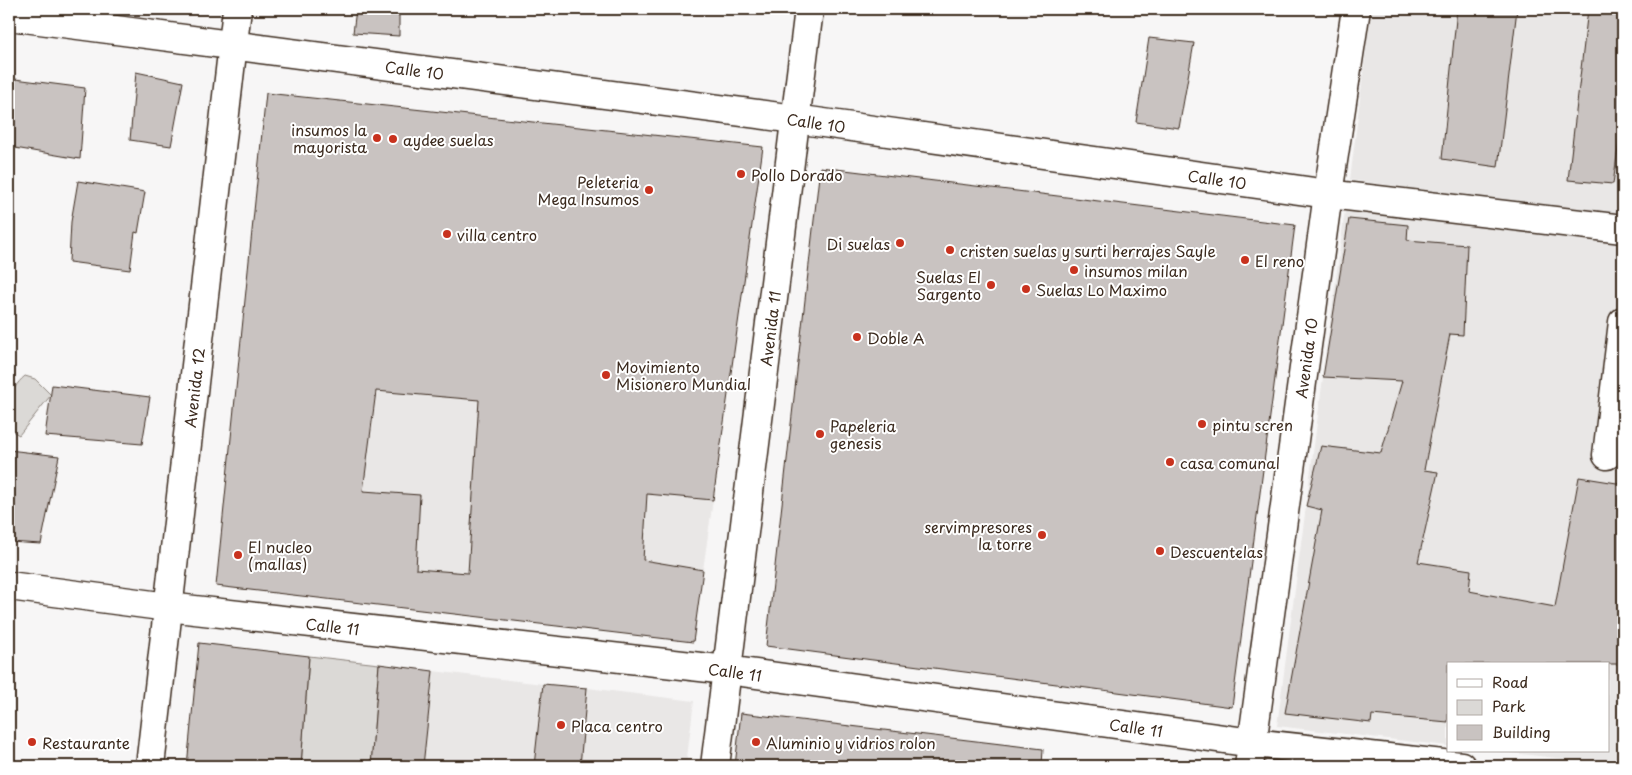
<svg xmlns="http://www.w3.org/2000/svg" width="1632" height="775" font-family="'Playpen Sans',sans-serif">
<rect width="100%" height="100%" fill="#f7f6f6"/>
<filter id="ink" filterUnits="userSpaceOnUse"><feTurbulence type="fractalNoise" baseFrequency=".02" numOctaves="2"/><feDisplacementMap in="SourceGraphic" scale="10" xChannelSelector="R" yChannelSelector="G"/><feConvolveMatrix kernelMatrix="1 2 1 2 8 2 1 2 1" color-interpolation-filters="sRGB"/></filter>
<g filter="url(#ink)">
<g fill="#e9e7e6">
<polygon points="1371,9 1623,9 1623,217 1350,180"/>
<polygon points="1346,203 1623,240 1623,766 1496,751 1608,751 1608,664 1448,664 1448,746 1277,726"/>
<polygon points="376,391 479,400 466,616 438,612 440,571 416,569 420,495 363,491"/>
<polygon points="647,494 713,500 703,570 669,564 666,597 639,596"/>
<polygon points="433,671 543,684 534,766 423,766"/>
<polygon points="587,688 694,701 686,766 629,766 580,761"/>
<polygon points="1270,757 1358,766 1269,766"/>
</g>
<g fill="#dbd9d6" stroke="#8b827a">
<path d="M25,376l10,3 16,16 -32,40 -10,-6c0,-21 -2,-38 16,-53z"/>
<polygon points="309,656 379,664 371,766 301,766"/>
</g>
<g fill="#c9c3c1" stroke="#3b2a1e" fill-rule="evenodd">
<polygon points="356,9 399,9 399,36 353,33"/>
<polygon points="1457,9 1517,9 1498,167 1442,159"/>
<polygon points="1588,9 1623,9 1623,113 1613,184 1568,180"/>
<polygon points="1149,38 1194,43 1179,128 1136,122"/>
<polygon points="136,72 183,82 171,146 130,140"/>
<polygon points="15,79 85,88 80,159 9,147"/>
<path d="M266,93l497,54 -50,353 -66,-6 -4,66 60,10 -10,72 -477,-56zM376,391l103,9 -11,173 -52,-4 4,-74 -57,-4z"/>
<polygon points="820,167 1295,225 1232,707 766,646"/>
<polygon points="78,181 145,192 138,233 135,232 130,270 69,262 71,222"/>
<polygon points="1349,219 1408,225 1407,240 1467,245 1463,335 1450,334 1424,470 1438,472 1418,562 1471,570 1469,591 1555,607 1579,477 1623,484 1623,664 1448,664 1448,722 1372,715 1371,723 1285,713 1322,510 1306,506 1321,446 1381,453 1402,381 1323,377"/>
<polygon points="52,385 150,397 142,444 45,436"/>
<polygon points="9,450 59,456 41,544 9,542"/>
<polygon points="199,643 309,656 301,766 187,766"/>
<polygon points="379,664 433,671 423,766 371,766"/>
<polygon points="543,684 587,688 580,766 534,766"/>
<polygon points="741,713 1043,749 1042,766 735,766"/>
</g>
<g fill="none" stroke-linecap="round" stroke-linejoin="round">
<defs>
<g id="minor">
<path id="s1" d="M9,16l786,103 533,75 295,35"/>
<polyline points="1607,455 1623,322"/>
<path id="s2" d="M9,586l159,21 559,63 526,73 208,23"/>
<path id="s3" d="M150,766l87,-757"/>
<path id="s4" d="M715,766l94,-757"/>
<path id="s5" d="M1249,766l79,-572 28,-185"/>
</g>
</defs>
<use href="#minor" stroke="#3b2a1e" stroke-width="31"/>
<use href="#minor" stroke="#fff" stroke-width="28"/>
</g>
</g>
<g fill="#c8321e" stroke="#fff" stroke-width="2">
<circle cx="377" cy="138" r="5"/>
<circle cx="393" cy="139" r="5"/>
<circle cx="741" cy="174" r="5"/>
<circle cx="649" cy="190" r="5"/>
<circle cx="447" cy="234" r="5"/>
<circle cx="900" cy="243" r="5"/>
<circle cx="950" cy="250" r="5"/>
<circle cx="1245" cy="260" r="5"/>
<circle cx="1074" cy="270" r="5"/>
<circle cx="991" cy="285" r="5"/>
<circle cx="1026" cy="289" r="5"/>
<circle cx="857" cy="337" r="5"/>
<circle cx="606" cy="375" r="5"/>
<circle cx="1202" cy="424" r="5"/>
<circle cx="820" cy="434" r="5"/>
<circle cx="1170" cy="462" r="5"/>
<circle cx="1042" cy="535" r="5"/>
<circle cx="1160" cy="551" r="5"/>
<circle cx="238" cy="555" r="5"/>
<circle cx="561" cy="725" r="5"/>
<circle cx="32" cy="742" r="5"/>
<circle cx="756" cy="742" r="5"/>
</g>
<g text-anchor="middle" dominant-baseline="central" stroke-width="4" stroke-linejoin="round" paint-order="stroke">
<g font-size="15" fill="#3b2a1e" stroke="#fff">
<text stroke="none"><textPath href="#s1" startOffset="409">Calle 10</textPath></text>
<text stroke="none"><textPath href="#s1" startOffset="814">Calle 10</textPath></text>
<text stroke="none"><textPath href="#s1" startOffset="1219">Calle 10</textPath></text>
<text stroke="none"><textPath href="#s4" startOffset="441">Avenida 11</textPath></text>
<text stroke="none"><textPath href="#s5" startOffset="412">Avenida 10</textPath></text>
<text stroke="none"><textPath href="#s3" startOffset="381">Avenida 12</textPath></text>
<text stroke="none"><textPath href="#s2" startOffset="326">Calle 11</textPath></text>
<text stroke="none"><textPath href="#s2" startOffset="731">Calle 11</textPath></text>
<text stroke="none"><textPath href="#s2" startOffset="1136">Calle 11</textPath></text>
</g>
<g font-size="15" fill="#3b2a1e" stroke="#fff" text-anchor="start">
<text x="367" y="129" text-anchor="end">insumos la<tspan x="367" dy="17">mayorista</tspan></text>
<text x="403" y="139">aydee suelas</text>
<text x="751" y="174">Pollo Dorado</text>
<text x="639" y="181" text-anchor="end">Peleteria<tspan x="639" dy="17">Mega Insumos</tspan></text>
<text x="457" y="234">villa centro</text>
<text x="890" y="243" text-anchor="end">Di suelas</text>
<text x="960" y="250">cristen suelas y surti herrajes Sayle</text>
<text x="1255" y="260">El reno</text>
<text x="1084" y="270">insumos milan</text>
<text x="981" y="276" text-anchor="end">Suelas El<tspan x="981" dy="17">Sargento</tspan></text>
<text x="1036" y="289">Suelas Lo Maximo</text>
<text x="867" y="337">Doble A</text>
<text x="616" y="366">Movimiento<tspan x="616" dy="17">Misionero Mundial</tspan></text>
<text x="1212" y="424">pintu scren</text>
<text x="830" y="425">Papeleria<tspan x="830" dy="17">genesis</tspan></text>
<text x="1180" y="462">casa comunal</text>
<text x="1032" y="526" text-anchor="end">servimpresores<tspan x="1032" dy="17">la torre</tspan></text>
<text x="248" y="546">El nucleo<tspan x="248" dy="17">(mallas)</tspan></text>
<text x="1170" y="551">Descuentelas</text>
<text x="571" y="725">Placa centro</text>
<text x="42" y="742">Restaurante</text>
<text x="766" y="742">Aluminio y vidrios rolon</text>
</g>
</g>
<rect width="1632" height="775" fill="none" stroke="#fff" stroke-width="30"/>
<rect x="15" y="15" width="1602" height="745" fill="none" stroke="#3b2a1e" stroke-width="2" filter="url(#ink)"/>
<rect x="1447" y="662" width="162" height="90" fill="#ffffff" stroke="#b1aaa5"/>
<rect x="1457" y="679" width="25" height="8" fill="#ffffff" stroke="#b1aaa5"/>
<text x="1492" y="688" font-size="15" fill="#3b2a1e">Road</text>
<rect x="1457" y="700" width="25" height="15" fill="#dbd9d6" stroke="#b1aaa5"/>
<text x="1492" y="712" font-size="15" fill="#3b2a1e">Park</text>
<rect x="1457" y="725" width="25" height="15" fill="#c9c3c1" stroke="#b1aaa5"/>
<text x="1492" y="738" font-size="15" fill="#3b2a1e">Building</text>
</svg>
